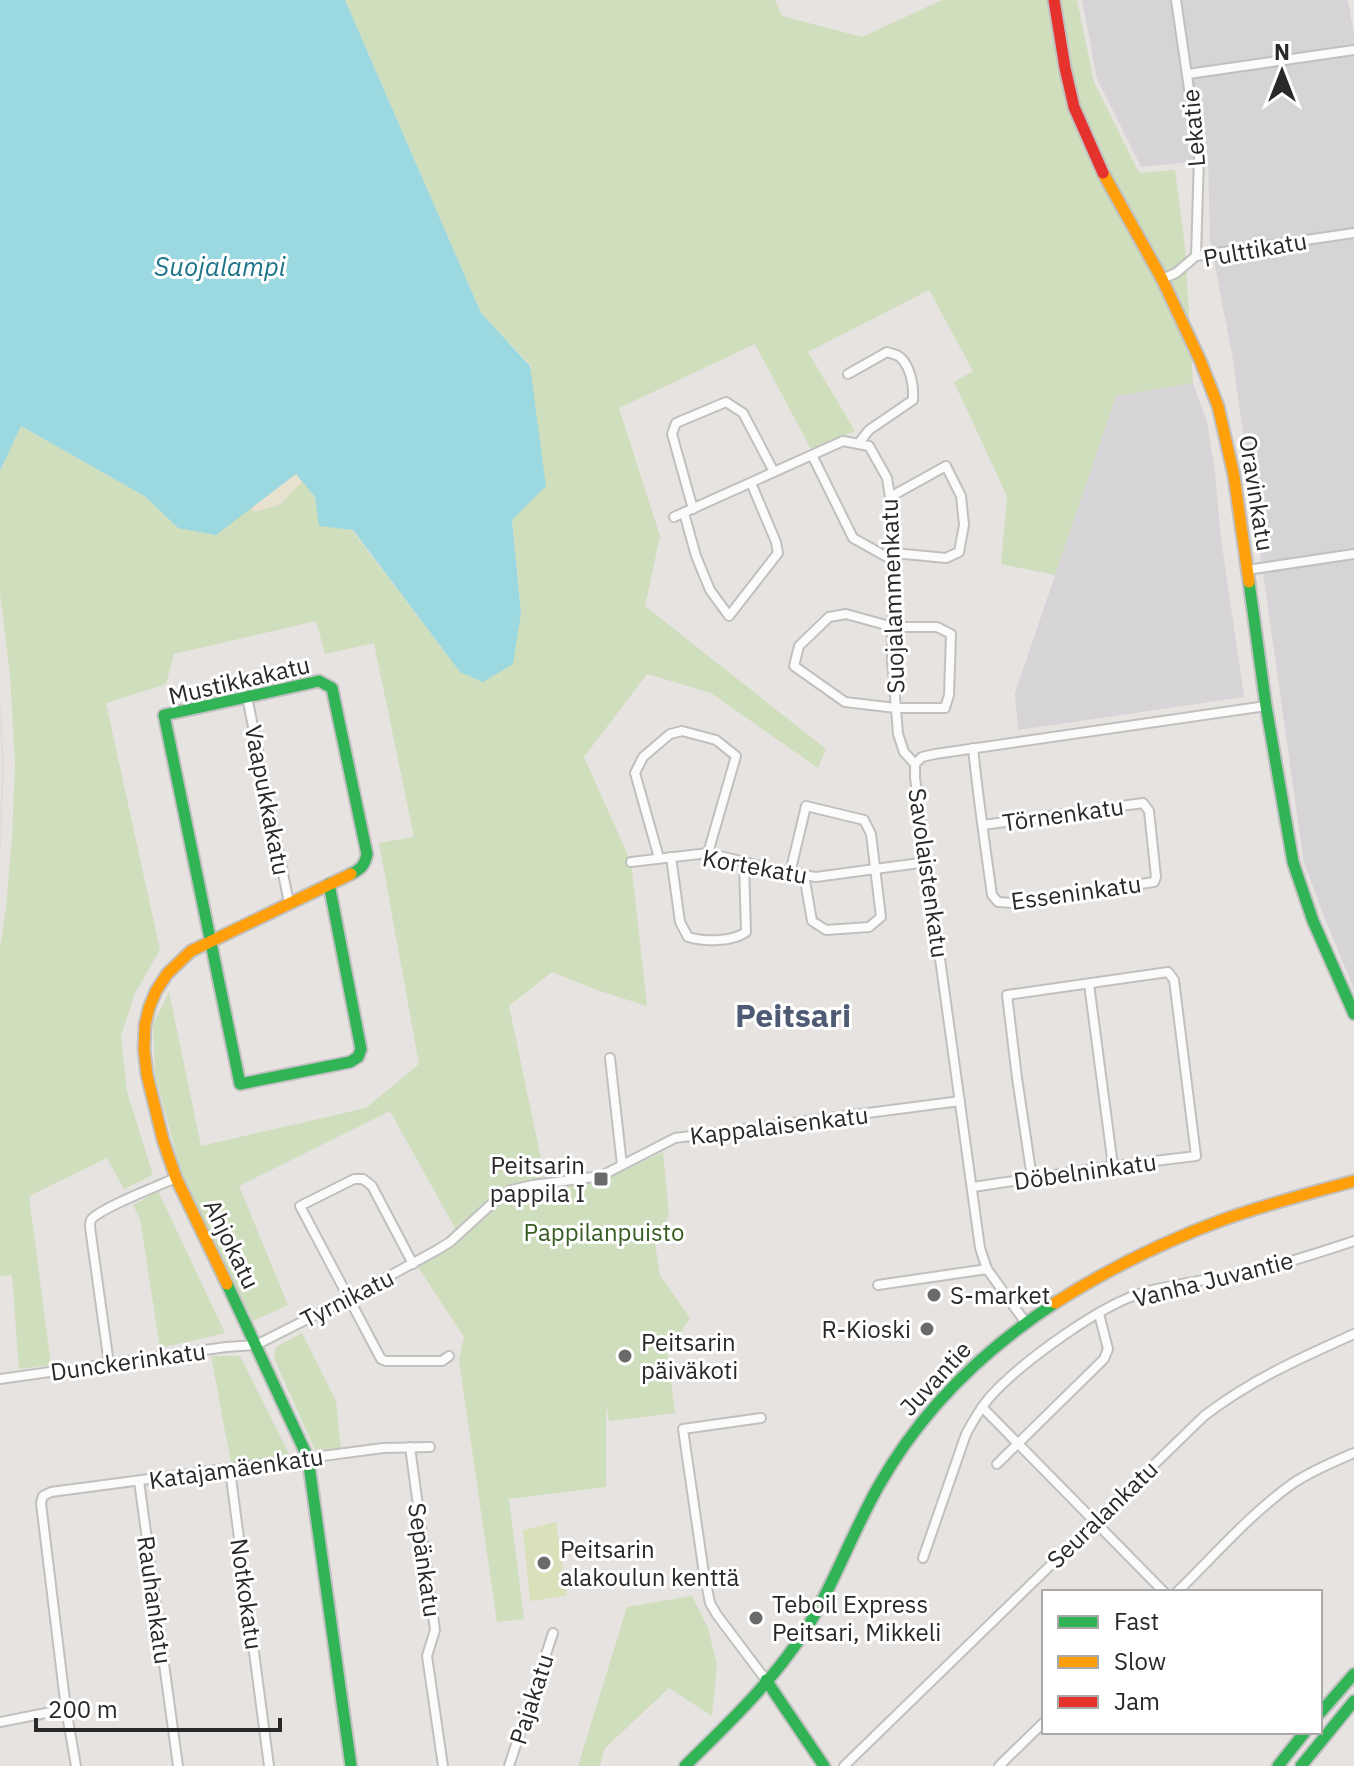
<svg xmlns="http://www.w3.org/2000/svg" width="1354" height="1766" font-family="'IBM Plex Sans',sans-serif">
<rect width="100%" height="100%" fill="#e7e3e0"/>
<g fill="#d7d4d7">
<polygon points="1082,0 1348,0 1354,35 1354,989 1325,919 1304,863 1232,354 1210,240 1208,160 1141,167 1097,79"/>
<polygon points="1193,383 1207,422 1215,473 1221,538 1244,697 1018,730 1015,693 1116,396"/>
</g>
<g fill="#cfdebc">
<polygon points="345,0 775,0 782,16 862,37 942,0 1077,0 1094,82 1139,173 1175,170 1185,247 1193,383 1116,396 1055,575 1001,564 1007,496 954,382 973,371 929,290 808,352 855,431 811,449 755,344 619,408 660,536 645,606 826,749 818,768 711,693 647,674 584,757 631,862 647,1006 597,990 552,972 509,1006 547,1187 609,1178 663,1152 669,1215 655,1243 660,1275 690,1318 675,1341 665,1335 675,1413 609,1421 606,1403 606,1487 509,1499 524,1619 497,1622 459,1360 464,1337 418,1267 455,1228 390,1111 239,1186 288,1305 253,1321 182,1175 155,1075 153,1024 169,992 201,1146 366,1108 419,1064 379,843 414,837 374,643 325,654 316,621 174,654 166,684 106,703 160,950 135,993 121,1036 127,1092 153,1175 124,1189 107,1158 29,1196 51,1365 19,1369 12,1275 0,1276 0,947 6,908 12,838 15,764 10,675 0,593 0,471 21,426 146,497 178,528 296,474 315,497 319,525 352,530 460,672 521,613 512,519 531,366 481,313"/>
<polygon points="158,1191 225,1333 160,1348 140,1219 133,1205"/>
<polygon points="302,1333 336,1401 341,1449 315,1450 274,1358 276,1347"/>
<polygon points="211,1356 240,1356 290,1456 231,1463"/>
<polygon points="692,1596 708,1628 717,1665 712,1716 669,1688 604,1749 600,1766 578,1766 627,1607"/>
</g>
<polygon fill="#e9e1d0" points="294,453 303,481 280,505 255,512 245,497"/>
<polygon fill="#d9e1bb" points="556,1522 567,1596 530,1601 523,1530"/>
<polygon fill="#9cd8df" points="0,0 345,0 481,313 530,366 546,486 512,520 521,613 513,664 483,682 460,672 353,530 319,526 315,497 296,474 216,535 178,528 146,497 21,426 0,471"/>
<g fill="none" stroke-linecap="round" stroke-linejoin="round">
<defs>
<g id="street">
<polyline points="1176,0 1199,157 1196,256"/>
<polyline points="1188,74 1354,50"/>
<polyline points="1162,279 1176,273 1196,256 1354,233"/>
<path d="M848,374l39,-22c5,2 9,2 13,5 11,10 14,30 13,43l-44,30 -11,14"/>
<polyline points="812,455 853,538 894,561"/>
<polyline points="890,497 946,466 961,496 964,525 959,552 946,558 894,553"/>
<polyline points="693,509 672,434 676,423 726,402 743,413 774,472"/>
<polyline points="684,513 696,556 710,590 729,616 778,553 776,542 751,483"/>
<polyline points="674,517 843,441 869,446 887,478 894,522 892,659 898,734 904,752 915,764"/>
<polyline points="1247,570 1354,554"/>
<polygon points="846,614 893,627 937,627 951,634 949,695 945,708 896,708 845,702 794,666 799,646 829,617"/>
<polyline points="247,697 289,903"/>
<path d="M973,748c5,49 12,98 19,147l6,7 14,1 142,-21 2,-5 -7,-66 -6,-8 -160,22"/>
<path d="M671,857l9,65 8,15c16,5 44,5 58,-5l-2,-70"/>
<polyline points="659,858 635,773 643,757 670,734 682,731 716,740 736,756 708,853"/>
<polyline points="631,862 708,853 785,872 816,877 927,862"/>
<polyline points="790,873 806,806 864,820 871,834 881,917 869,927 826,930 812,921 804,875"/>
<polyline points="1089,984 1113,1166"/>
<polyline points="610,1058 622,1165"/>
<polyline points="973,1187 1113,1166 1196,1156 1174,980 1168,972 1007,995 1017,1078 1032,1178"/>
<polyline points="413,1264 372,1186 363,1179 354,1179 300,1206 381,1359 386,1361 442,1361 449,1356"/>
<polyline points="878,1285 987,1269"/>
<polyline points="1026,1323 987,1269 980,1248 915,778 915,764 922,757 935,754 1266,706"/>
<path d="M109,1364l-19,-137c0,-2 0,-5 1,-7 7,-11 69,-35 85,-42"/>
<polyline points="0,1379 226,1347 256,1345 349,1298 437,1250 450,1242 497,1199 511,1190 533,1185 601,1176 675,1138 960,1101"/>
<polyline points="982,1407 1164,1592"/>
<polyline points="761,1418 683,1429 703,1567 710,1603 717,1615 766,1680"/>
<polyline points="410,1447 435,1630 427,1656 443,1766"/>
<polyline points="997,1464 1104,1359 1108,1349 1099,1314"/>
<polyline points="230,1470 269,1766"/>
<polyline points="139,1481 178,1766"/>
<path d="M923,1558l43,-124c7,-13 14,-25 23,-36 31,-35 112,-94 156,-106 36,-10 73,-13 109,-21 34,-8 67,-19 100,-30"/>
<path d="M1177,1592c37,-36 73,-78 115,-108 19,-13 41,-22 62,-31"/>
<polyline points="0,1722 66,1709"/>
<polyline points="76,1766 66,1709 41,1503 43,1496 51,1492 383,1448 430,1447"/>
<polyline points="509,1766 553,1633"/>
<path d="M844,1766l360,-350c49,-37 94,-57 150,-82"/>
<polyline points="999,1766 1044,1722"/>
</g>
<g id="fast">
<polyline points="1249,582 1266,706 1293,862 1313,921 1354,1014"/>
<path d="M329,884l32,165 -3,8 -8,5 -110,22 -76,-369 155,-34 13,7 35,166c-2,11 -6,15 -16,20"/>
<polyline points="227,1284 308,1458 351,1766"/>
<polyline points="766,1680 824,1766"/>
<polyline points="1320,1713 1354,1674"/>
<path d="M685,1766c42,-41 86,-83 118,-132 30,-47 48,-99 75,-147 42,-75 105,-137 177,-184"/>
<polyline points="1278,1766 1305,1732"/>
<polyline points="1301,1766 1354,1701"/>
</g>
<g id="slow">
<polyline points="1103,173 1162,279 1200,360 1218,406 1234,476 1249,582"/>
<polyline points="227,1284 176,1178 163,1140 147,1075 144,1049 145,1025 149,1008 156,991 167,974 191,951 351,874"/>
<path d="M1055,1303c53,-34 110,-62 170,-84 42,-15 86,-26 129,-38"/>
</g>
<polyline id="jam" points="1054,0 1065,68 1074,107 1103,173"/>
</defs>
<use href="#street" stroke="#c1c0c0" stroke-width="12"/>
<use href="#fast" stroke="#c1c0c0" stroke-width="15"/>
<use href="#slow" stroke="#c1c0c0" stroke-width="15"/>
<use href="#jam" stroke="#c1c0c0" stroke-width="15"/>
<use href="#street" stroke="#fbfbfa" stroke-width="8"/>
<use href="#fast" stroke="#30b455" stroke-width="11"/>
<use href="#slow" stroke="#ff9f0a" stroke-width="11"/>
<use href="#jam" stroke="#e5322d" stroke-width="11"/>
<polyline stroke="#ddddde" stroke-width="2" points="0,707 3,764 0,848"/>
</g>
<g fill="#6c6a69" stroke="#fff" stroke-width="3">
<rect x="593" y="1171" width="16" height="16" rx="4"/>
<circle cx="934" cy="1295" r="8"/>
<circle cx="927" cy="1329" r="8"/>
<circle cx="625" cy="1356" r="8"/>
<circle cx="544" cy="1563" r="8"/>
<circle cx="756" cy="1618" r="8"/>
</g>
<g text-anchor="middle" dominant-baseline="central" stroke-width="6" stroke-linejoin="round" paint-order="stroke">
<g font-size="24" fill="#292929" stroke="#fff">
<text transform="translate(1193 128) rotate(-95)">Lekatie</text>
<text transform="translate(1255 249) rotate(-10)">Pulttikatu</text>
<text transform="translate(1257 493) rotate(81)">Oravinkatu</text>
<text transform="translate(892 596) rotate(-92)">Suojalammenkatu</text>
<text transform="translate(239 680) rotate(-13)">Mustikkakatu</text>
<text transform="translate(268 800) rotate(79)">Vaapukkakatu</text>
<text transform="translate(1063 814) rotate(-8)">Törnenkatu</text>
<text transform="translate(755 866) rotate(10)">Kortekatu</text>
<text transform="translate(929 873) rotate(82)">Savolaistenkatu</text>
<text transform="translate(1076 892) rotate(-8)">Esseninkatu</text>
<text transform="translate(779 1125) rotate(-7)">Kappalaisenkatu</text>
<text transform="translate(1085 1171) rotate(-8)">Döbelninkatu</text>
<text transform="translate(232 1244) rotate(64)">Ahjokatu</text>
<text transform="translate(1213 1279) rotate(-14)">Vanha Juvantie</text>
<text transform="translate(347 1298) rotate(-27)">Tyrnikatu</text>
<text transform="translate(128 1361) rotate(-8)">Dunckerinkatu</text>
<text transform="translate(935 1378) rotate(-47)">Juvantie</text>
<text transform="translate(236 1468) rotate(-8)">Katajamäenkatu</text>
<text transform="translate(1102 1514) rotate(-44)">Seuralankatu</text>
<text transform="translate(425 1560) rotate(82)">Sepänkatu</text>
<text transform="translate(247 1594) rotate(82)">Notkokatu</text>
<text transform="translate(155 1600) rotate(82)">Rauhankatu</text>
<text transform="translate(531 1699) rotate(-72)">Pajakatu</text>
</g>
<g font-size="24" fill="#292929" stroke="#fff" text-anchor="start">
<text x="585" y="1165" text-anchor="end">Peitsarin<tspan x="585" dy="28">pappila I</tspan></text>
<text x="950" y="1295">S-market</text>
<text x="911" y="1329" text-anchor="end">R-Kioski</text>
<text x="641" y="1342">Peitsarin<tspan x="641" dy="28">päiväkoti</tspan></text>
<text x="560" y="1549">Peitsarin<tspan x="560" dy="28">alakoulun kenttä</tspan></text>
<text x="772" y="1604">Teboil Express<tspan x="772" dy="28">Peitsari, Mikkeli</tspan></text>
</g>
<g font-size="24" fill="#375d22" stroke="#fff">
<text x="604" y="1232">Pappilanpuisto</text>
</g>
<g font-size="26" font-style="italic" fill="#1d7389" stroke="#fff">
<text x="220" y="266">Suojalampi</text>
</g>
<g font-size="32" font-weight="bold" fill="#4f5b74" stroke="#fff">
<text x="793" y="1015">Peitsari</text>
</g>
</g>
<rect x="1042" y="1590" width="280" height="144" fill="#ffffff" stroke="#a9a9a9" stroke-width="2"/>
<rect x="1058" y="1616" width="40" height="12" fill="#30b455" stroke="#a9a9a9" stroke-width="2"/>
<text x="1114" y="1630" font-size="24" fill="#292929">Fast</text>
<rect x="1058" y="1656" width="40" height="12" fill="#ff9f0a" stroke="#a9a9a9" stroke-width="2"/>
<text x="1114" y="1670" font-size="24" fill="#292929">Slow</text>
<rect x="1058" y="1696" width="40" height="12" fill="#e5322d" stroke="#a9a9a9" stroke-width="2"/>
<text x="1114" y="1710" font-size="24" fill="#292929">Jam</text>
<g transform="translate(1282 72)" stroke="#ffffff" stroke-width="6" paint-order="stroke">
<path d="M0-6L14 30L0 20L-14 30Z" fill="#292929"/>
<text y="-12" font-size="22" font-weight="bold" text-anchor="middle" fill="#292929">N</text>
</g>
<path d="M36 1718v12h244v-12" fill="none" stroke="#292929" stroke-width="4"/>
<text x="48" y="1718" font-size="24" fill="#292929" stroke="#ffffff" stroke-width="6" paint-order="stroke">200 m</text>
</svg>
